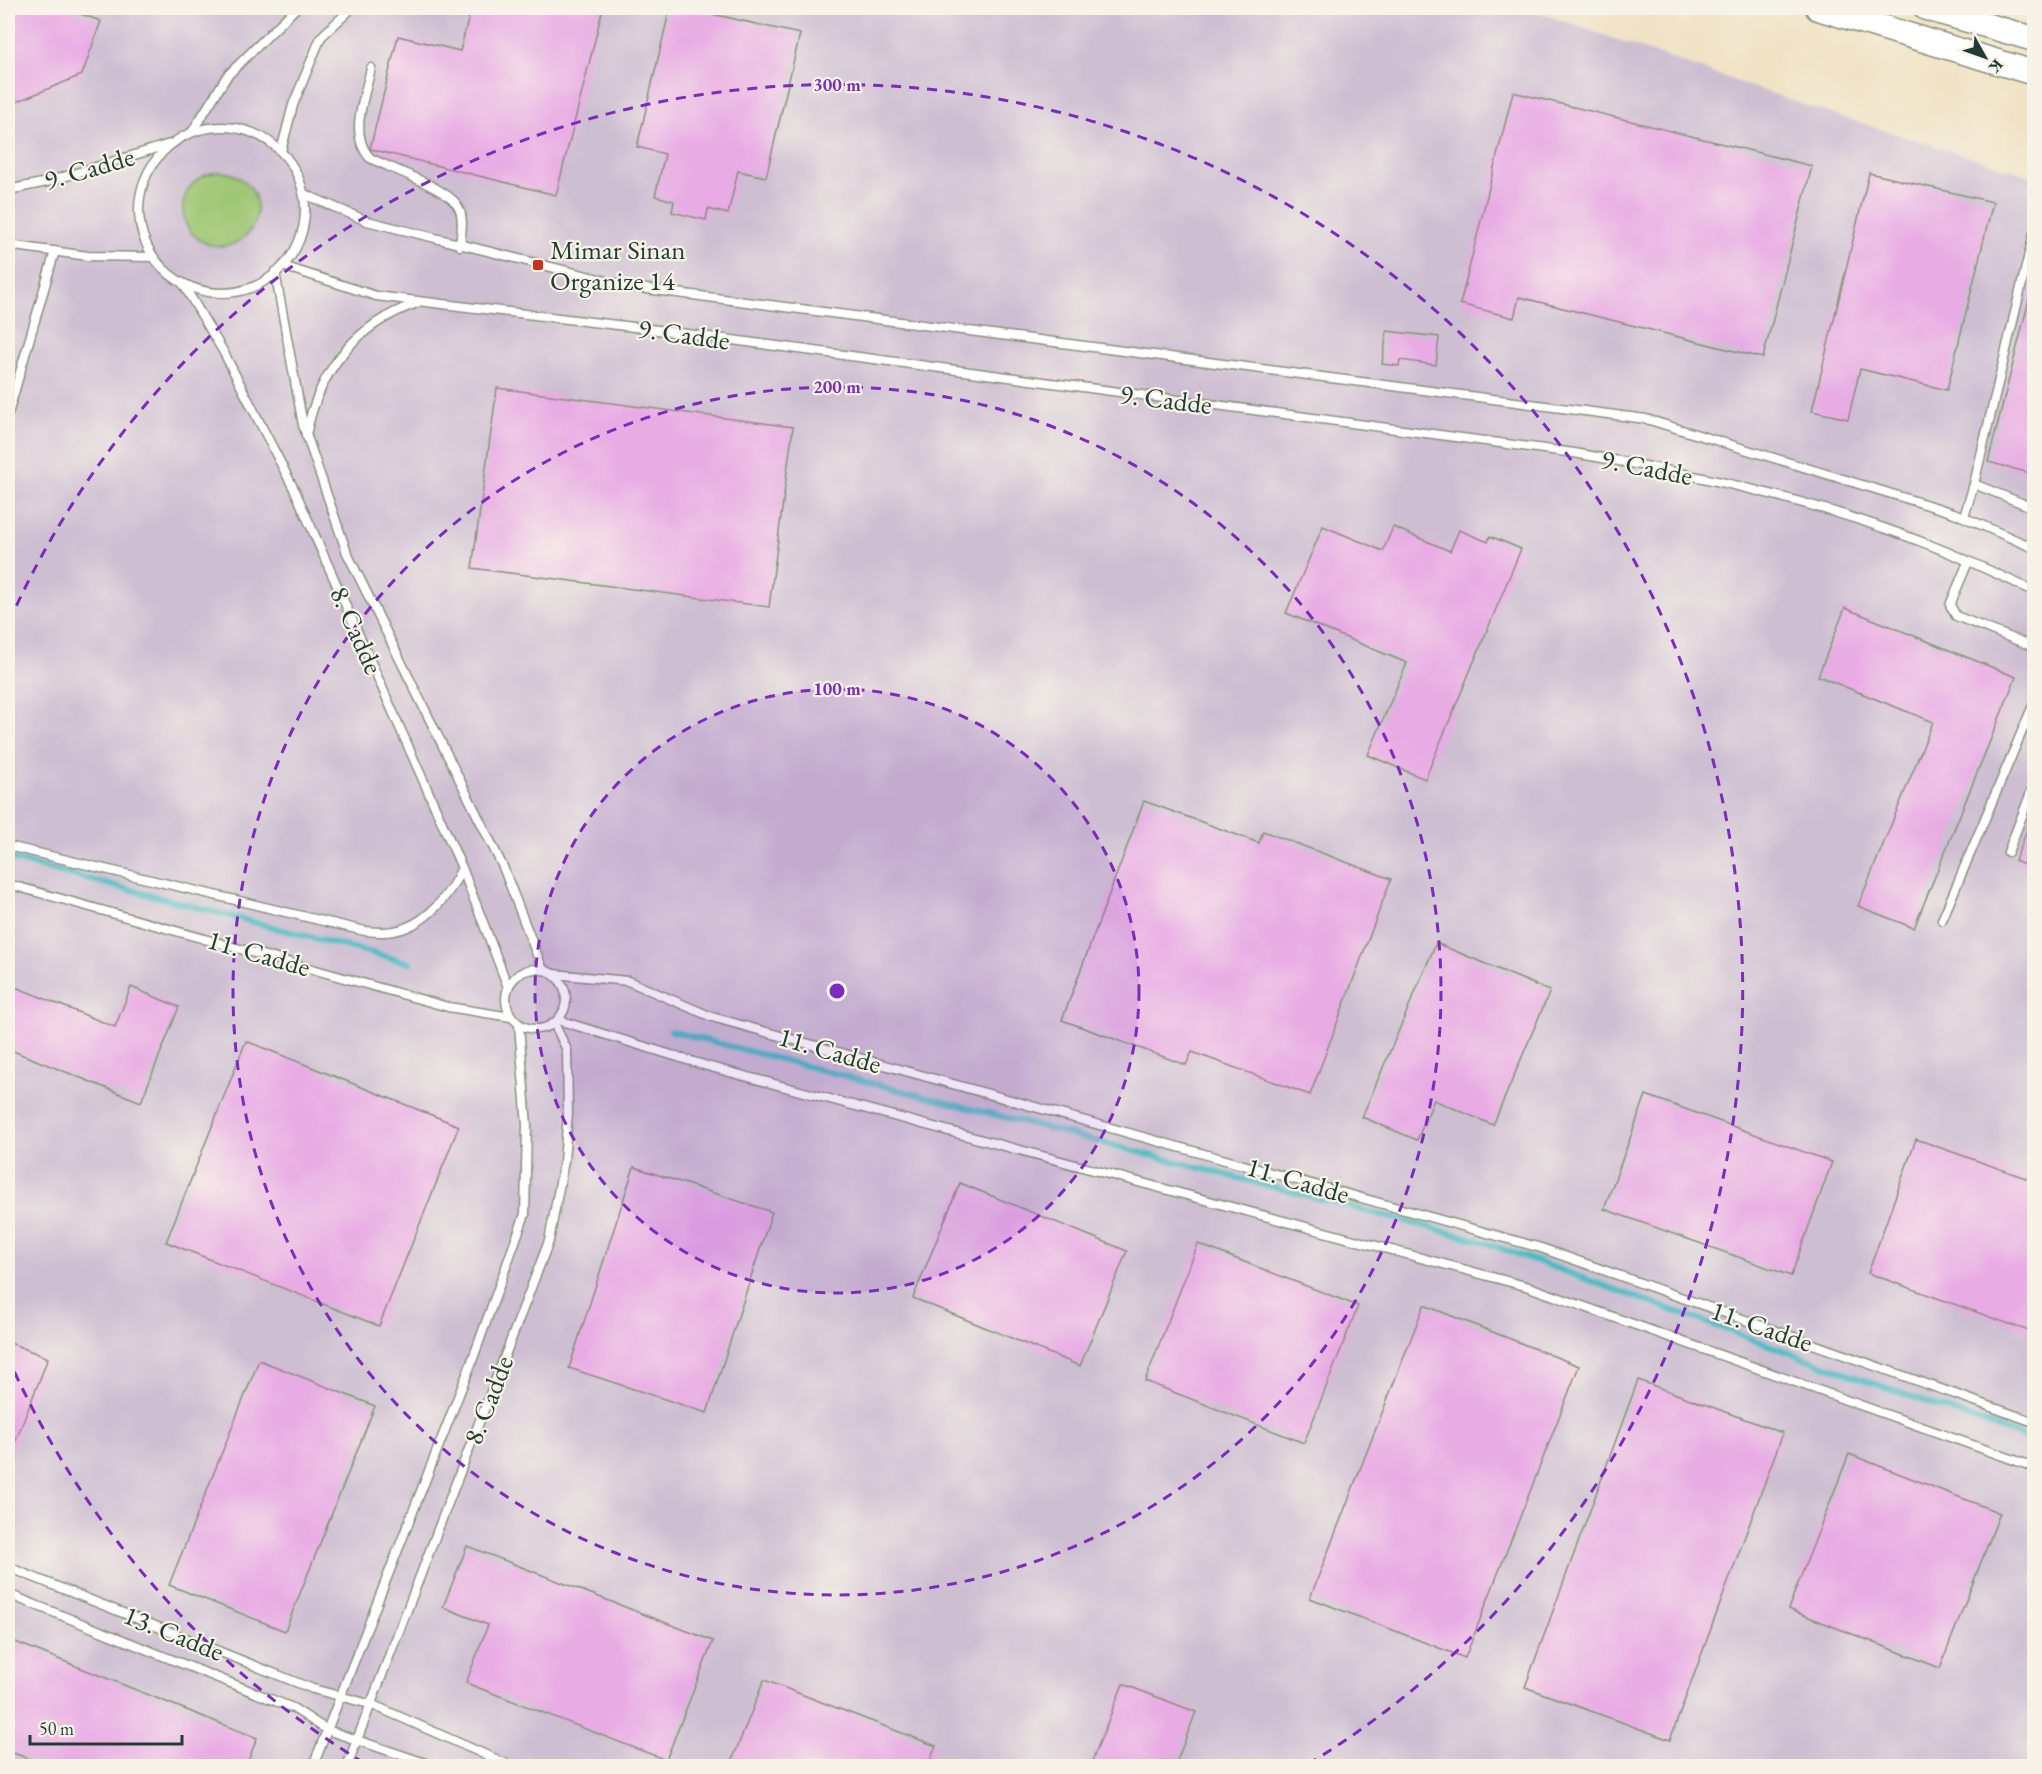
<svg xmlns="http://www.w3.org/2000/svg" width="2042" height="1774" font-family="'EB Garamond',serif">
<rect width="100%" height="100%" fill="#f7f3e8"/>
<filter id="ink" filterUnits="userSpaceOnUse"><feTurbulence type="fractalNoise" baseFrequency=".0167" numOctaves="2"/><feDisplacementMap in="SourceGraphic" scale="12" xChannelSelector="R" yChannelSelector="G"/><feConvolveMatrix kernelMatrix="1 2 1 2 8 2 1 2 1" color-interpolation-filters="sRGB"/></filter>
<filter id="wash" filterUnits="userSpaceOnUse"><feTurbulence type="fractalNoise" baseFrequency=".008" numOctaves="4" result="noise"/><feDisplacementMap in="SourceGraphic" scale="24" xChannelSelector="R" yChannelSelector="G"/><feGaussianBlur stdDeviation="1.35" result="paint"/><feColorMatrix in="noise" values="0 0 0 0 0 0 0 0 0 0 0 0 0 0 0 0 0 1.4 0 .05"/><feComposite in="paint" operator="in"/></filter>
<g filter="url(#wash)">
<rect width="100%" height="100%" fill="#f1e3c6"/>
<polygon fill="#cdbed2" points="8,8 1526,8 1813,108 2034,177 2034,1766 8,1766"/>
<circle fill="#9ec672" stroke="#5e8253" stroke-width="1.5" cx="220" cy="209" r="37"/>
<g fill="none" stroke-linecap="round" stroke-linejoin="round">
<g stroke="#4cbbc3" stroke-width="6">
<polyline points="8,858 410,963"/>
<polyline points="671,1031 1478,1240 2034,1441"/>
</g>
</g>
<g id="blocks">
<g fill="#e8abe4">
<polygon points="8,8 63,8 101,21 82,75 16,102 8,99"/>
<polygon points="471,8 603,8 556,195 370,149 398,36 460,51"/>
<polygon points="670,8 686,8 800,34 766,177 738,171 728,214 708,209 706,220 672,212 674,201 655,196 665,154 637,147"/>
<polygon points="1513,92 1812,166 1763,358 1519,297 1514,318 1460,304"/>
<polygon points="1869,173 1993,202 1947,390 1860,369 1848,419 1812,411"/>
<polygon points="2034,280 2034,474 1988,462"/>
<polygon points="1387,331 1439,337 1436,365 1400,360 1399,366 1382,364"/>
<polygon points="497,388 793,427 769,607 472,568"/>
<polygon points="1323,526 1383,551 1393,527 1450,551 1459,530 1488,542 1490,536 1521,549 1425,779 1368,755 1407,663 1286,613"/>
<polygon points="1845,608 2016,677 1914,928 1858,906 1933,722 1818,676"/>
<polygon points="1144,801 1259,843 1263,831 1391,879 1310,1095 1192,1052 1186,1065 1062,1020"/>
<polygon points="2034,812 2034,869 2015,861"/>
<polygon points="1436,943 1550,991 1493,1125 1434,1100 1417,1140 1362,1117"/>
<polygon points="8,984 115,1027 131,987 179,1007 141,1102 8,1049"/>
<polygon points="246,1041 459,1126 379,1326 166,1242"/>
<polygon points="1646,1095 1832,1162 1791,1276 1604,1209"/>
<polygon points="1916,1139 2034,1181 2034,1333 1868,1273"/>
<polygon points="634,1167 772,1212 707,1413 569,1368"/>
<polygon points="960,1183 1127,1251 1080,1366 913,1298"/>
<polygon points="1198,1244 1358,1306 1304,1443 1145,1381"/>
<polygon points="1424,1305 1579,1366 1465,1658 1310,1598"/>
<polygon points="8,1342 48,1358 8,1461"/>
<polygon points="259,1360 375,1406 285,1631 169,1585"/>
<polygon points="1638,1380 1783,1433 1670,1740 1525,1687"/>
<polygon points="1849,1454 2000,1513 1940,1668 1788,1609"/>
<polygon points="467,1546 713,1641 666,1760 466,1683 488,1625 443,1607"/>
<polygon points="13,1641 257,1738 246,1766 48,1766 8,1751 8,1656"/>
<polygon points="764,1680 936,1746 928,1766 730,1766"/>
<polygon points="1123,1684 1196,1712 1175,1766 1090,1766"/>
</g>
</g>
</g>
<g filter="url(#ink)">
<use href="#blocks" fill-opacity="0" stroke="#88907d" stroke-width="1.5"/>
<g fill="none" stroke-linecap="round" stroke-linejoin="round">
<defs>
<g id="lane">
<path d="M371,68c-6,29 -23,66 -1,90 20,10 76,30 87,47 8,11 4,28 3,41"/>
<circle cx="222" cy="210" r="83"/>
<polyline points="192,132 227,76 296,8"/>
<polyline points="281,151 293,105 321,37 352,8"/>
<polyline points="8,190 47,182 170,144"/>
<polyline points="304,194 367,221 631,287 1646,419 1954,513 2034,548"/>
<polyline points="8,245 88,256 153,257"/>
<path d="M283,266l93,30 274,33 924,124c122,21 245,48 361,94 33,13 66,29 99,44"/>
<polyline points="275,272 303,425 347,553 503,867 543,970"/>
<polyline points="183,284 223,351 296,493 462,868 508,987"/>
<polyline points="8,414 55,251"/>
<path d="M306,435c13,-64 49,-110 111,-132"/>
<polyline points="1974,484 2034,508"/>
<polyline points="1964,517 1974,484 2034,233"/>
<polyline points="1968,562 1950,605 1956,616 2034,647"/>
<path d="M8,846l357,85c9,1 20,2 29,0 32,-6 55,-35 68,-63"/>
<polyline points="2008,852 2034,785"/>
<polyline points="8,884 448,1007 511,1017"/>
<polyline points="1942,920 2034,703"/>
<circle cx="536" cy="999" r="30"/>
<polyline points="553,974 628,981 712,1017 1541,1248 2034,1422"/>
<polyline points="558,1020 707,1066 1529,1287 2034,1467"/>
<polyline points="8,1567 313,1689 373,1705 511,1766"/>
<polyline points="8,1594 293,1708 327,1730 434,1766"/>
<polyline points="313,1766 471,1364 525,1214 527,1126 519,1025"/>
<polyline points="347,1766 549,1241 564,1161 568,1114 567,1050 554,1023"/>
</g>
<g id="secondary">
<polyline points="1818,8 2034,73"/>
<polyline points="1926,8 2034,39"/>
</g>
</defs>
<use href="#lane" stroke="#88907d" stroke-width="11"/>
<use href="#secondary" stroke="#88907d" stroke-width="27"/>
<use href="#lane" stroke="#fff" stroke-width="8"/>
<use href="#secondary" stroke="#fff" stroke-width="24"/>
</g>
</g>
<circle cx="837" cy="991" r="302" fill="#7b2cbf" fill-opacity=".12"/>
<g fill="none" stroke="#7b2cbf" stroke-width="3" stroke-dasharray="10 8">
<circle cx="837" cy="991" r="302"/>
<circle cx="837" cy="991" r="604"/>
<path d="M364 1763A906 906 0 0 1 9 1360M9 622A906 906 0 1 1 1310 1763"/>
</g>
<rect fill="#c8321e" stroke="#f7f3e8" stroke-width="2" x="532" y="259" width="12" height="12" rx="3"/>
<g text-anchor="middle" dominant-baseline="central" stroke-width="4.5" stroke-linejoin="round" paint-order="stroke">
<g font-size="27" fill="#1f3d34" stroke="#f7f3e8">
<text transform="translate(89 168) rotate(-16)">9. Cadde</text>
<text transform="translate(684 334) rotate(8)">9. Cadde</text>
<text transform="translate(1166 399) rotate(7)">9. Cadde</text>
<text transform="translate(1647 467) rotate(11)">9. Cadde</text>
<text transform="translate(357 630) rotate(66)">8. Cadde</text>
<text transform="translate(259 953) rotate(16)">11. Cadde</text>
<text transform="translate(830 1050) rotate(16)">11. Cadde</text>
<text transform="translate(1298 1180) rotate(16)">11. Cadde</text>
<text transform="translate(1762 1326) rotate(19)">11. Cadde</text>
<text transform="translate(488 1400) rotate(-69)">8. Cadde</text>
<text transform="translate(174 1633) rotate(22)">13. Cadde</text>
</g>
<g font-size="27" fill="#1f3d34" stroke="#f7f3e8" text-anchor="start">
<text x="550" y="249">Mimar Sinan<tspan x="550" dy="31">Organize 14</tspan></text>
</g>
</g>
<circle cx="837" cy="991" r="9" fill="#7b2cbf" stroke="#f7f3e8" stroke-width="3"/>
<g font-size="18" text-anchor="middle" font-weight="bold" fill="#7b2cbf" stroke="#f7f3e8" stroke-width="4.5" stroke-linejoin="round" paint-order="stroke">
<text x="837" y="91">300 m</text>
<text x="837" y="393">200 m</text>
<text x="837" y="695">100 m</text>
</g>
<rect width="2042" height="1774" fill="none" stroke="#f7f3e8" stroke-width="30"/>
<g transform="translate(1985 57) rotate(130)" stroke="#f7f3e8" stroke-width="4.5" paint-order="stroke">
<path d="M0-4.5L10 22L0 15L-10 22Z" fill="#1f3d34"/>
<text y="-9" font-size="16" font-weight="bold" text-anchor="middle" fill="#1f3d34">K</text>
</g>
<path d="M30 1735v9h152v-9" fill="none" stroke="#1f3d34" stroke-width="3"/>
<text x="39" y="1735" font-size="18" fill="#1f3d34" stroke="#f7f3e8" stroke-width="4.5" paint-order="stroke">50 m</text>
</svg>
